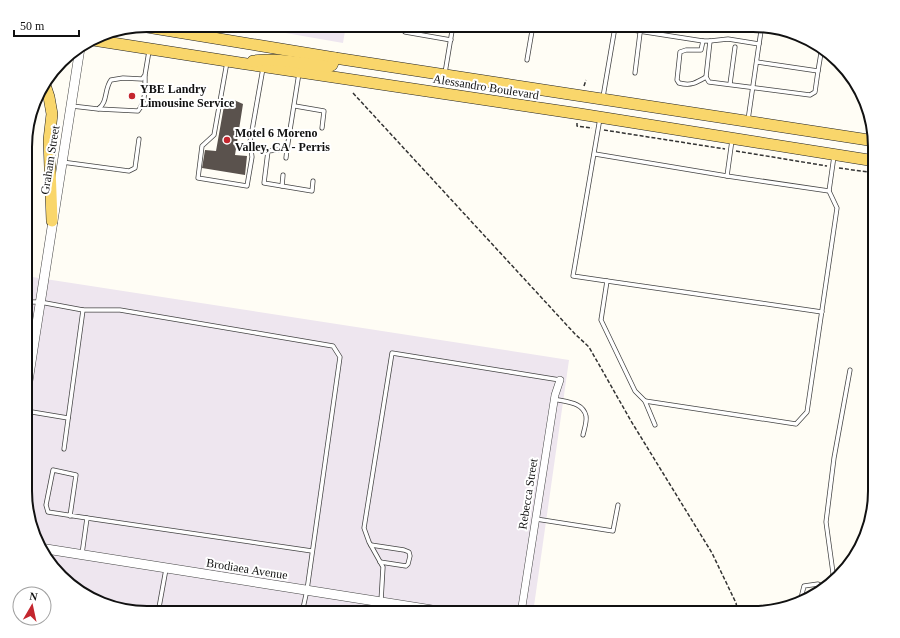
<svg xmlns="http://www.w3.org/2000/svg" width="900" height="638" font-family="Georgia,serif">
<rect width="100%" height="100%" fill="#fffdf5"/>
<g fill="#eee6ef">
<polygon points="239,25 346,25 343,43"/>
<polygon points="26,276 569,360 533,613 139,613 107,606 72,588 41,552 26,507"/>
</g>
<polygon fill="#5a524d" points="225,100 234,100 243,104 235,155 247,156 245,175 202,168 205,150 216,151"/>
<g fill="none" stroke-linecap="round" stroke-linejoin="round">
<defs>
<g id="service">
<polyline points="406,25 405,32 451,40"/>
<polyline points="600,25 703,41 710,41 728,39 759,44 748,120"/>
<polyline points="186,32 187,25"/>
<path d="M703,41l-2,9h-15l-6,2 -3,28 2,3c12,3 17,0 27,-6"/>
<polyline points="710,41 706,77 709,82 810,95 815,92 818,71"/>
<polyline points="759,44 762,25"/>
<polyline points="527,60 533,25"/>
<polyline points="227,62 214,135 202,146 198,178 247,186 252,157 250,142 263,68"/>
<polyline points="757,62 818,71 822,47"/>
<polyline points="299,73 287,149 268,151 264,183 312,191 313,181"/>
<polyline points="445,73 453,25"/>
<polyline points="635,73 641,25"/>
<polyline points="730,84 735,47"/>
<polyline points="603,97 615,27"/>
<path d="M72,106l26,3c10,-6 6,-20 13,-29l12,-2 19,1 3,-4 4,-24"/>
<polyline points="295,106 324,111 322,128"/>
<path d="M99,109l39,2c8,-10 7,-23 7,-35"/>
<polyline points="600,118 573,276 607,281 601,320 635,391 645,401 655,425"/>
<polyline points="595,154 727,176 829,191 837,208 807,412 796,424 645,401"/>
<polyline points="286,158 287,149"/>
<polyline points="62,162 129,171 135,168 139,139"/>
<polyline points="727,176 732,140"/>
<polyline points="282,186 283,175"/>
<polyline points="829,191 834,156"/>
<polyline points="607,281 822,312"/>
<polyline points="26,302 40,302 83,310 64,449"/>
<polyline points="83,310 120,310 333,346 340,357 307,590 302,613"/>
<path d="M554,399c12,3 29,3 32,17 1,6 -2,14 -3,19"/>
<polyline points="26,411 68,418"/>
<polyline points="70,516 76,475 53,470 46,505 48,512 87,518"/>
<polyline points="536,519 613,531 618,505"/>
<polyline points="371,545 404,550 409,552 410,556 408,564 406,566 380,562"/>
<polyline points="82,554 87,518 312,551"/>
<polyline points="832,580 833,573 826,522 834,458 850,370"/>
<polyline points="381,601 383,567 369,542 364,528 392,353 560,380"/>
<polyline points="800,602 804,586 818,584 824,587"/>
<polyline points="158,613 166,569"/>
</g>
<polyline id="minor" points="521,613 555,395 560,380"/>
<g id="tertiary">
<polyline points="26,394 80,48"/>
<polyline points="40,548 451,613"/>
</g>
<g id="primary">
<polyline points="141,26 335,58 875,141"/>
<polyline points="93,40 240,63 580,114 875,161"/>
<path d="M253,61c25,-3 50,2 75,6l4,-2 3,-7"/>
<polyline points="44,82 49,97 52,114 49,140 52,221"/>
</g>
</defs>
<use href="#service" stroke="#444" stroke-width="5"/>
<use href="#minor" stroke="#444" stroke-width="8"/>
<use href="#tertiary" stroke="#444" stroke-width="10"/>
<use href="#primary" stroke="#222" stroke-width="12"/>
<g stroke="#333" stroke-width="1.5" stroke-dasharray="4 2" stroke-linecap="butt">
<polyline points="584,86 586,80"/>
<polyline points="353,93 575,334 589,347 631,421 712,553 736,603 738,613"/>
<polyline points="577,123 577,126 592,128"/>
<polyline points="604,130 725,149"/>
<polyline points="736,151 827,166"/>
<polyline points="839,168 875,173"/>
</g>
<use href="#service" stroke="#fff" stroke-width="3.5"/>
<use href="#minor" stroke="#fff" stroke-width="7"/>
<use href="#tertiary" stroke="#fff" stroke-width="9"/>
<use href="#primary" stroke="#f9d66b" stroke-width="11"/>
</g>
<g fill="#c4262e" stroke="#fff" stroke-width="1.5">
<circle cx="132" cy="96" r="4"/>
<circle cx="227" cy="140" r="4"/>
</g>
<g text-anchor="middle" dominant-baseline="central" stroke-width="4" stroke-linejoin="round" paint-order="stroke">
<g font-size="12" fill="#111" stroke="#fff">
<text transform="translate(486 87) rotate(9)">Alessandro Boulevard</text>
<text transform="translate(50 160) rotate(-81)">Graham Street</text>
<text transform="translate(528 494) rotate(-81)">Rebecca Street</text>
<text transform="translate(247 569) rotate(9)">Brodiaea Avenue</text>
</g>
<g font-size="12" font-weight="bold" fill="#111" stroke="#fff" text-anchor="start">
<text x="140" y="89">YBE Landry<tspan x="140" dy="14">Limousine Service</tspan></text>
<text x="235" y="133">Motel 6 Moreno<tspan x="235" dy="14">Valley, CA - Perris</tspan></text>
</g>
</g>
<path d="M0 0H900V638H0ZM147 32H753A115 115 0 0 1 868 147V491A115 115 0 0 1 753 606H147A115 115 0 0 1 32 491V147A115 115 0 0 1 147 32Z" fill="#fff" fill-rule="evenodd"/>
<path fill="none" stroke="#111" stroke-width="2" d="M147 32H753A115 115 0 0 1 868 147V491A115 115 0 0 1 753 606H147A115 115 0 0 1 32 491V147A115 115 0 0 1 147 32Z"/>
<g transform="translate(32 606) rotate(9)"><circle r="19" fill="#ffffff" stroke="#a0a0a0"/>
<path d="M0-3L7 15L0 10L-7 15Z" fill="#c4262e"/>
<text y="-6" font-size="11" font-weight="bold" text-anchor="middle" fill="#111111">N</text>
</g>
<path d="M14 30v6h65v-6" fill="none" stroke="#111111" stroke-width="2"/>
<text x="20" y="30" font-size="12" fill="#111111" stroke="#ffffff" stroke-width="3" paint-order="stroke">50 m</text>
</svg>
